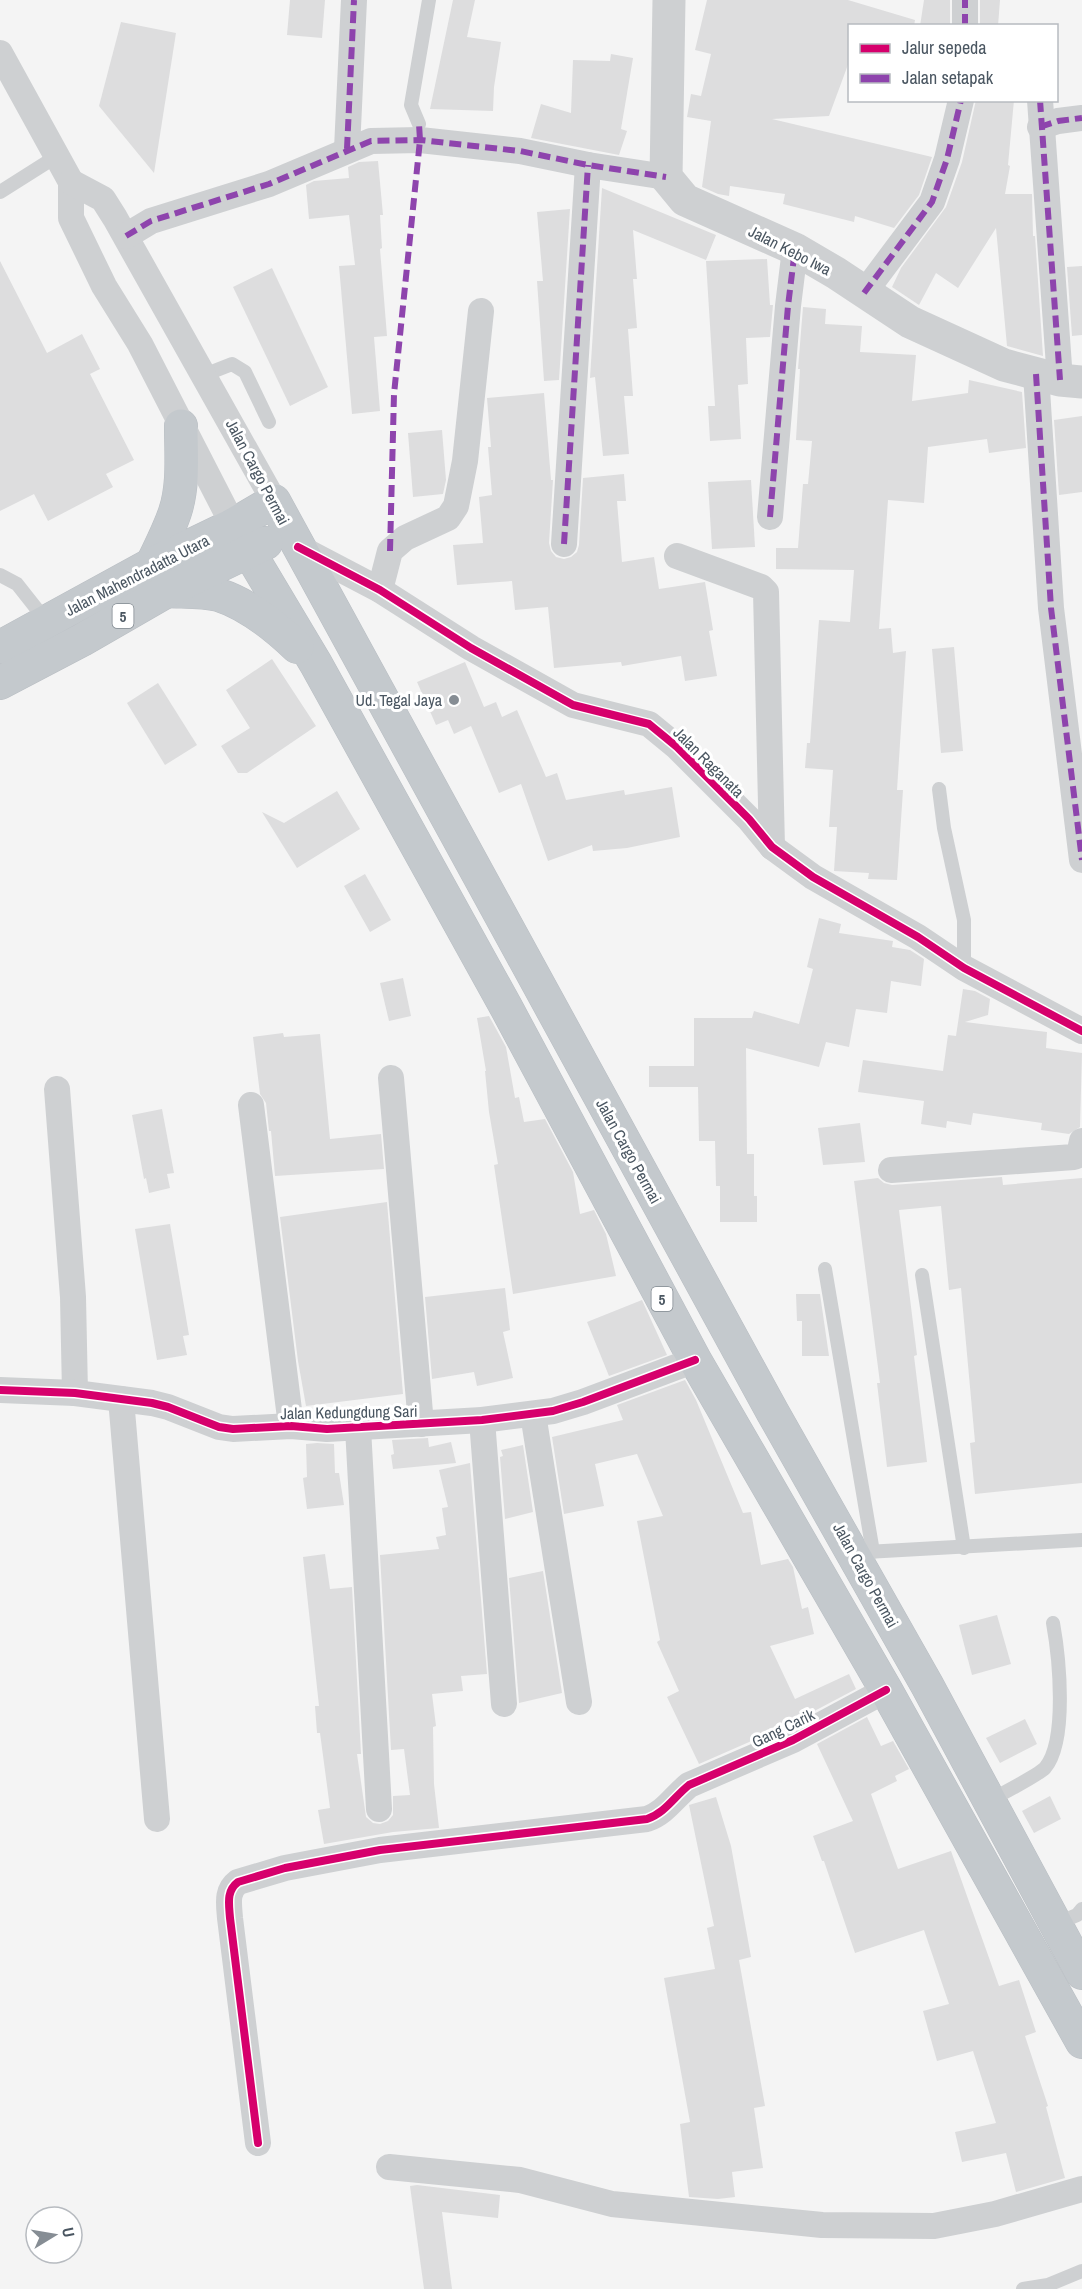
<svg xmlns="http://www.w3.org/2000/svg" width="1082" height="2289" font-family="'Archivo Narrow',sans-serif">
<rect width="100%" height="100%" fill="#f4f4f4"/>
<g fill="#ddddde">
<polygon points="290,0 325,0 322,38 287,35"/>
<polygon points="453,0 475,0 467,37 501,42 494,87 493,111 430,109"/>
<polygon points="707,0 848,0 915,20 914,26 849,26 849,62 829,116 772,119 932,157 919,195 894,228 855,216 854,222 783,204 785,194 730,186 729,196 718,194 702,187 711,121 687,117 691,94 701,96 711,54 695,50"/>
<polygon points="924,0 950,0 950,26 920,26"/>
<polygon points="980,0 1000,0 998,26 980,26"/>
<polygon points="121,22 176,33 154,173 99,106"/>
<polygon points="611,54 633,58 621,129 627,131 619,155 531,138 541,104 571,113 573,60 610,61"/>
<polygon points="976,100 1014,100 1008,165 1010,166 1005,194 1032,194 1033,236 1035,236 1043,356 1007,346 996,228 958,288 936,273 919,305 892,287 901,268 946,207 962,162"/>
<polygon points="378,161 383,215 380,215 382,248 380,249 387,336 374,337 380,411 352,414 339,266 355,265 349,215 309,219 306,185 314,181 349,178 348,167 359,162"/>
<polygon points="602,188 716,235 706,260 633,230 637,279 633,279 637,328 628,329 633,396 624,396 629,454 603,456 595,377 590,378"/>
<polygon points="570,209 559,380 544,381 537,281 543,281 537,212"/>
<polygon points="767,259 770,305 773,305 770,337 746,338 748,384 738,385 741,439 710,441 708,406 715,406 706,261"/>
<polygon points="0,261 47,353 82,334 100,369 90,374 134,460 106,474 113,487 48,521 34,494 0,511"/>
<polygon points="1082,266 1082,335 1072,336 1067,267"/>
<polygon points="272,268 328,387 290,406 233,287"/>
<polygon points="803,307 826,309 825,324 862,326 860,352 916,355 912,401 968,393 969,380 1022,392 1026,448 989,453 987,439 928,447 924,503 888,500 879,629 891,628 893,653 906,651 897,790 903,790 897,880 868,879 869,873 834,871 837,827 829,827 833,770 805,768 807,743 810,743 819,620 850,622 854,570 776,569 776,548 798,548 803,484 808,484 812,441 796,440 800,369 798,369"/>
<polygon points="544,393 551,480 553,480 549,543 551,551 556,557 564,559 571,557 577,552 579,545 583,478 624,474 626,501 617,501 622,562 654,557 659,589 705,582 713,630 709,631 717,676 685,681 681,656 622,666 621,662 554,668 548,607 515,610 512,581 457,585 453,545 483,543 479,497 492,495 488,447 491,447 487,398"/>
<polygon points="1082,416 1082,492 1059,495 1054,420"/>
<polygon points="442,430 446,480 443,494 413,497 408,433"/>
<polygon points="751,480 755,547 712,549 708,482"/>
<polygon points="954,647 963,751 941,753 932,649"/>
<polygon points="272,659 316,726 247,773 238,773 221,746 250,728 226,690"/>
<polygon points="465,662 484,707 496,702 502,717 517,710 546,777 557,773 566,800 624,790 625,795 672,787 680,837 627,848 593,851 592,845 548,861 521,784 499,793 471,726 454,734 448,720 436,725 417,682"/>
<polygon points="158,683 197,745 165,765 127,703"/>
<polygon points="337,791 360,829 297,868 262,812 284,823"/>
<polygon points="365,874 391,920 370,932 344,886"/>
<polygon points="819,918 841,924 839,933 893,941 892,947 910,950 924,959 921,986 891,981 887,1013 856,1009 849,1047 826,1042 819,1067 746,1048 747,1154 754,1154 754,1196 757,1196 757,1222 720,1222 720,1186 716,1186 715,1141 699,1141 698,1087 649,1087 649,1066 694,1066 694,1018 752,1018 754,1011 799,1024 813,969 807,967"/>
<polygon points="403,978 411,1016 389,1021 380,983"/>
<polygon points="963,989 975,991 990,999 988,1015 965,1022 1047,1032 1046,1048 1082,1053 1080,1127 1069,1134 1041,1130 1042,1123 973,1113 971,1125 947,1121 946,1128 921,1124 924,1101 858,1092 863,1060 943,1071 948,1035 956,1036"/>
<polygon points="489,1016 506,1047 515,1098 519,1097 524,1122 545,1119 573,1172 580,1214 594,1210 606,1234 616,1276 513,1294 494,1165 498,1164 489,1112 485,1071 486,1071 477,1018"/>
<polygon points="283,1033 284,1037 320,1034 330,1139 381,1134 384,1169 275,1176 271,1131 269,1131 266,1103 260,1094 253,1037"/>
<polygon points="162,1109 174,1173 167,1174 170,1188 149,1193 146,1178 144,1179 132,1115"/>
<polygon points="860,1123 865,1162 823,1165 818,1128"/>
<polygon points="1002,1177 1003,1185 1082,1178 1082,1483 975,1494 970,1443 975,1442 961,1288 949,1290 941,1206 899,1210 917,1355 914,1356 927,1462 887,1467 877,1383 880,1383 854,1181 878,1178 884,1183 892,1185"/>
<polygon points="387,1202 403,1394 306,1406 298,1361 280,1217"/>
<polygon points="170,1224 189,1335 183,1336 187,1355 157,1360 135,1229"/>
<polygon points="505,1288 510,1330 503,1332 513,1378 477,1386 474,1372 432,1379 425,1297"/>
<polygon points="796,1294 820,1294 829,1356 802,1356 802,1321 797,1321"/>
<polygon points="642,1300 667,1355 609,1376 587,1322"/>
<polygon points="685,1380 696,1400 743,1513 751,1512 761,1565 788,1559 793,1567 802,1609 808,1607 814,1634 770,1646 795,1699 849,1674 856,1689 786,1726 699,1764 667,1697 679,1691 657,1642 660,1640 637,1521 663,1516 637,1454 595,1464 604,1506 564,1514 552,1437 623,1420 617,1405"/>
<polygon points="428,1438 429,1447 451,1442 456,1463 393,1469 391,1455 394,1454 392,1440"/>
<polygon points="317,1443 334,1444 335,1473 339,1473 344,1505 307,1509 303,1478 307,1477 306,1444"/>
<polygon points="523,1445 533,1512 505,1519 500,1457 503,1456 501,1450"/>
<polygon points="470,1463 487,1674 461,1676 463,1691 432,1694 436,1726 433,1727 434,1784 439,1828 393,1832 324,1844 318,1810 330,1808 320,1733 317,1733 315,1706 319,1706 303,1557 325,1554 330,1589 352,1587 361,1754 357,1754 366,1817 373,1823 380,1824 388,1821 393,1815 393,1796 410,1795 404,1749 391,1750 380,1555 439,1549 436,1537 446,1535 442,1508 448,1507 439,1470"/>
<polygon points="543,1571 562,1693 519,1703 509,1578"/>
<polygon points="997,1615 1011,1664 972,1675 959,1625"/>
<polygon points="867,1717 881,1746 893,1741 909,1769 895,1776 897,1781 871,1794 898,1869 951,1851 999,1986 1019,1980 1036,2032 1025,2036 1048,2106 1046,2107 1065,2178 1016,2192 1006,2153 962,2162 955,2132 996,2123 973,2051 937,2061 923,2011 949,2004 924,1930 855,1953 824,1861 822,1861 813,1836 853,1821 817,1744"/>
<polygon points="1025,1719 1037,1744 1000,1763 986,1738"/>
<polygon points="1050,1796 1061,1819 1034,1833 1022,1811"/>
<polygon points="716,1797 731,1846 751,1957 739,1960 765,2106 754,2108 763,2168 732,2172 735,2197 718,2199 689,2197 680,2124 690,2122 664,1978 715,1969 707,1928 714,1926 689,1805"/>
<polygon points="417,2185 500,2195 498,2218 442,2212 452,2289 424,2289 410,2186"/>
</g>
<g fill="none" stroke-linecap="round" stroke-linejoin="round">
<defs>
<g id="trunk">
<polyline points="233,525 316,664 506,1007 695,1360 886,1690 1082,2042"/>
<path d="M152,564c8,-17 17,-34 23,-52 9,-27 6,-58 6,-86"/>
<path d="M167,591c16,1 36,0 52,4 28,9 57,32 78,52"/>
<polyline points="0,647 152,564 233,525 274,501 773,1413 927,1685 1082,1973"/>
<polyline points="0,683 82,640 167,591 266,543"/>
</g>
</defs>
<use href="#trunk" stroke="#b9bec3" stroke-width="34"/>
<g stroke="#ced0d2" stroke-width="14">
<polyline points="419,124 411,105 429,0"/>
<polyline points="0,192 57,156"/>
<polyline points="204,375 232,364 245,372 269,422"/>
<polyline points="0,575 17,584 47,622"/>
<polyline points="939,789 944,828 964,920 964,968"/>
<polyline points="825,1269 873,1552"/>
<polyline points="922,1275 964,1548"/>
<polyline points="866,1552 1082,1540"/>
<path d="M989,1801c12,-7 48,-25 56,-33 23,-27 14,-112 8,-145"/>
<polyline points="1056,1924 1077,1915 1082,1909"/>
<polyline points="1023,2289 1048,2285 1082,2271"/>
</g>
<g stroke="#ced0d2" stroke-width="26">
<polyline points="965,26 965,0"/>
<polyline points="0,53 71,182 71,218 104,286 140,344 233,525"/>
<polyline points="1040,100 1060,380"/>
<polyline points="1040,127 1058,121 1082,118"/>
<polyline points="347,149 354,0"/>
<polyline points="71,182 103,199 115,218 274,501"/>
<polyline points="126,236 151,221 269,184 371,141 420,140 520,151 588,165 666,177"/>
<polyline points="864,293 932,202 947,159 961,100"/>
<polyline points="1036,374 1051,608 1082,860"/>
<polyline points="770,517 788,306 795,249"/>
<polyline points="564,544 588,165"/>
<polyline points="298,547 380,590 471,648 573,705 649,724 677,747 749,819 772,847 813,877 918,937 964,968 1082,1031"/>
<polyline points="677,556 761,587 766,592 772,847"/>
<polyline points="380,590 390,551 405,538 448,518 456,506 465,461 481,311"/>
<polyline points="391,1078 421,1424"/>
<polyline points="57,1089 73,1297 75,1393"/>
<polyline points="251,1105 291,1426"/>
<polyline points="891,1170 1074,1157 1079,1155 1082,1141"/>
<polyline points="0,1390 75,1393 152,1403 168,1407 219,1427 233,1429 291,1426 327,1429 482,1420 553,1411 583,1402 695,1360"/>
<polyline points="121,1399 157,1819"/>
<polyline points="533,1414 579,1702"/>
<polyline points="482,1420 504,1704"/>
<polyline points="358,1428 379,1809"/>
<path d="M258,2143l-28,-225c-1,-14 -4,-27 8,-36l47,-14 95,-18 267,-31c18,-6 27,-22 42,-34l104,-45 93,-50"/>
<polyline points="389,2167 520,2180 612,2204 822,2225 934,2226 995,2214 1082,2189"/>
</g>
<polyline stroke="#ced0d2" stroke-width="33" points="669,0 666,177 685,200 795,249 836,273 910,322 1004,365 1060,380 1082,382"/>
<use href="#trunk" stroke="#c4c9cd" stroke-width="33"/>
<g stroke="#8e44ad" stroke-width="6" stroke-dasharray="12 6" stroke-linecap="butt">
<polyline points="965,26 965,0"/>
<polyline points="1040,100 1060,380"/>
<polyline points="1040,127 1058,121 1082,118"/>
<polyline points="347,149 354,0"/>
<polyline points="126,236 151,221 269,184 371,141 420,140 520,151 588,165 666,177"/>
<polyline points="864,293 932,202 947,159 961,100"/>
<polyline points="1036,374 1051,608 1082,860"/>
<polyline points="770,517 788,306 795,249"/>
<polyline points="564,544 588,165"/>
<polyline points="390,551 394,394 420,140 419,124"/>
</g>
<defs>
<g id="cycleway">
<polyline points="298,547 380,590 471,648 573,705 649,724 677,747 749,819 772,847 813,877 918,937 964,968 1082,1031"/>
<polyline points="0,1390 75,1393 152,1403 168,1407 219,1427 233,1429 291,1426 327,1429 482,1420 553,1411 583,1402 695,1360"/>
<path d="M258,2143l-28,-225c-1,-14 -4,-27 8,-36l47,-14 95,-18 267,-31c18,-6 27,-22 42,-34l104,-45 93,-50"/>
</g>
</defs>
<use href="#cycleway" stroke="#fff" stroke-width="11"/>
<use href="#cycleway" stroke="#d6006c" stroke-width="8"/>
</g>
<circle fill="#868d94" stroke="#fff" stroke-width="2" cx="454" cy="700" r="6"/>
<g text-anchor="middle" dominant-baseline="central" stroke-width="6" stroke-linejoin="round" paint-order="stroke">
<g fill="#fff" stroke="#808990" stroke-width="1.5">
<rect x="112.5" y="604" width="21" height="24" rx="4.5"/>
<rect x="651.5" y="1287" width="21" height="24" rx="4.5"/>
</g>
<g font-size="15" font-weight="bold" fill="#4a5661">
<text x="123" y="616">5</text>
<text x="662" y="1299">5</text>
</g>
<g font-size="16" fill="#4a5661" stroke="#fff">
<text transform="translate(790 250) rotate(27)">Jalan Kebo Iwa</text>
<text transform="translate(258 472) rotate(62)">Jalan Cargo Permai</text>
<text transform="translate(137 575) rotate(-27)">Jalan Mahendradatta Utara</text>
<text transform="translate(709 762) rotate(45)">Jalan Raganata</text>
<text transform="translate(629 1151) rotate(61)">Jalan Cargo Permai</text>
<text transform="translate(349 1412) rotate(-1)">Jalan Kedungdung Sari</text>
<text transform="translate(866 1575) rotate(61)">Jalan Cargo Permai</text>
<text transform="translate(783 1728) rotate(-26)">Gang Carik</text>
</g>
<g font-size="16" fill="#4a5661" stroke="#fff" text-anchor="end">
<text x="442" y="700">Ud. Tegal Jaya</text>
</g>
</g>
<rect x="848" y="24" width="210" height="78" fill="#ffffff" stroke="#b7bbc0" stroke-width="1.5"/>
<rect x="860" y="44" width="30" height="9" fill="#d6006c" stroke="#b7bbc0" stroke-width="1.5"/>
<text x="902" y="54" font-size="18" fill="#4a5661">Jalur sepeda</text>
<rect x="860" y="74" width="30" height="9" fill="#8e44ad" stroke="#b7bbc0" stroke-width="1.5"/>
<text x="902" y="84" font-size="18" fill="#4a5661">Jalan setapak</text>
<g transform="translate(54 2235) rotate(79)"><circle r="28" fill="#ffffff" stroke="#b7bbc0" stroke-width="1.5"/>
<path d="M0-4.5L10 22L0 15L-10 22Z" fill="#868d94"/>
<text y="-9" font-size="16" font-weight="bold" text-anchor="middle" fill="#4a5661">U</text>
</g>
</svg>
